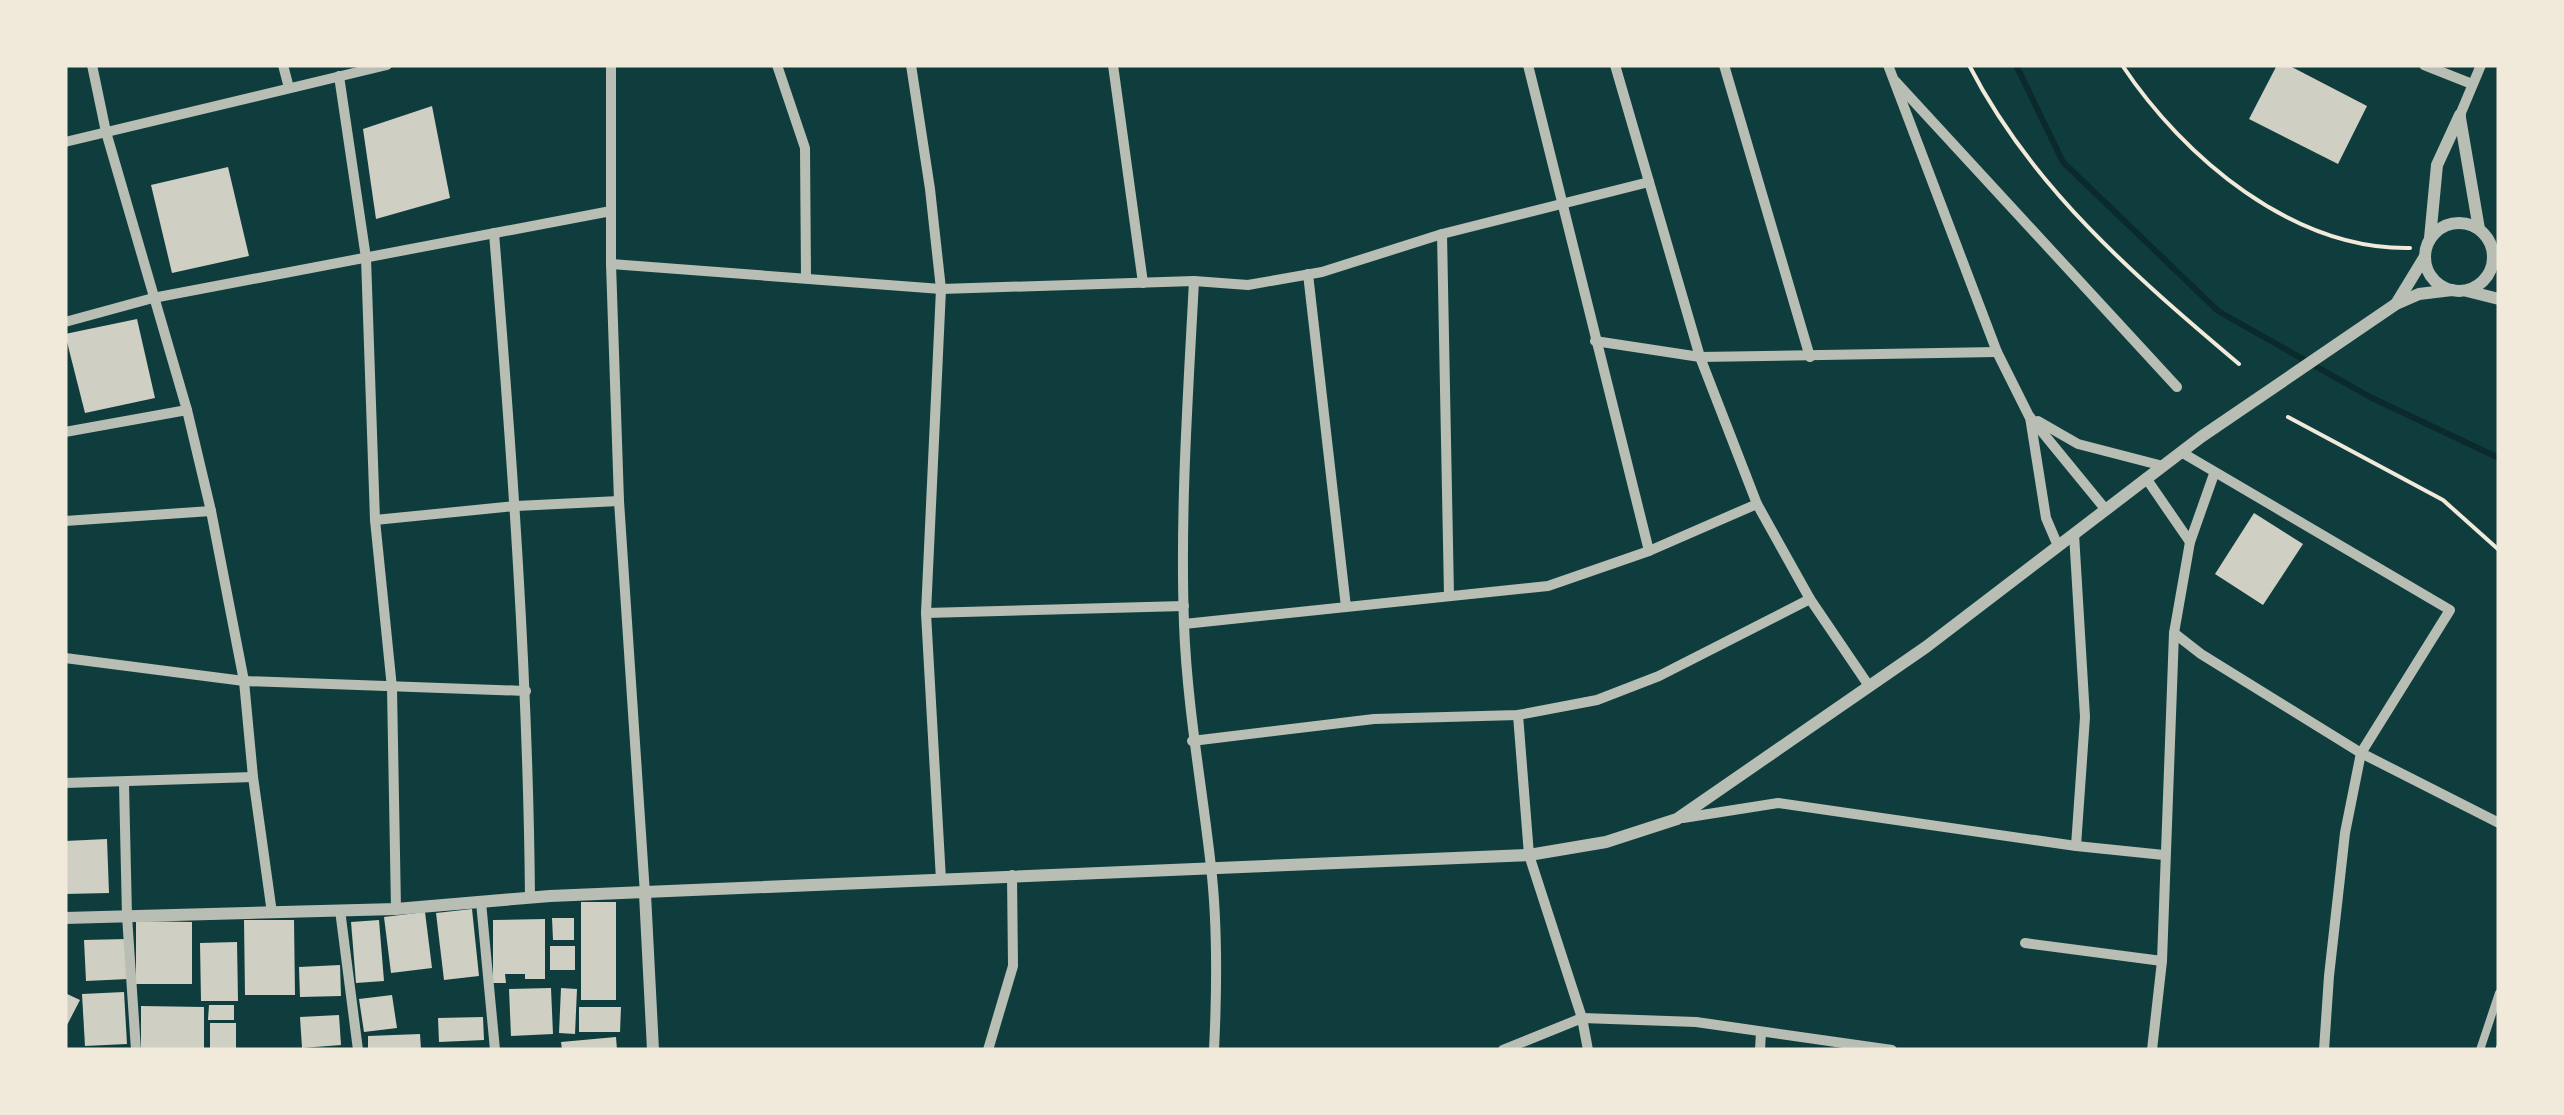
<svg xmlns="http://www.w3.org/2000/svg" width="2564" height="1115" font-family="'Nunito Sans',sans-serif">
<rect width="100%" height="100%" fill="#0f3d3e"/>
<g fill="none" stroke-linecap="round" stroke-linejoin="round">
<polyline stroke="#0a2a2b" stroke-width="6" points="2016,65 2063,162 2218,311 2370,397 2499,458"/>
</g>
<g fill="#cfcfc3">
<polygon points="2277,65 2288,65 2367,106 2338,164 2249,119"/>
<polygon points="432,106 450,198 376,219 363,129"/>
<polygon points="228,167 249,256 172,273 151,185"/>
<polygon points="137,319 155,398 85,413 65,334"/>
<polygon points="2254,513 2303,544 2263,605 2215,574"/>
<polygon points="107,839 109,893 65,894 65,841"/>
<rect x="581" y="902" width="35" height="98"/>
<polygon points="472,909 479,976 444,980 436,913"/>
<polygon points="425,912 432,968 391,973 384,917"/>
<polygon points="552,918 574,918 574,940 553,940"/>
<polygon points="545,919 545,979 525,979 525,974 505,974 506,983 493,983 493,920"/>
<polygon points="244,920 294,920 295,995 245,995"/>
<polygon points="379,920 384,981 356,983 351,922"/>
<polygon points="136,921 192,922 192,984 136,984"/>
<polygon points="127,939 128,979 86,981 84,940"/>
<polygon points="237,942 238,1001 201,1001 200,943"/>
<rect x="550" y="946" width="25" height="24"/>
<polygon points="340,965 341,996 300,997 299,967"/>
<polygon points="551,988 553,1034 511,1036 509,989"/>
<polygon points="561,988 577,989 575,1034 559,1033"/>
<polygon points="124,992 127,1044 85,1046 82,994"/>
<polygon points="65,993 80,1000 65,1029"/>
<polygon points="392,995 397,1028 364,1032 359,999"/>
<polygon points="209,1005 234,1005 234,1020 208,1020"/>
<polygon points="141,1006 204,1007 204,1050 141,1050"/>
<polygon points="579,1007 621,1007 620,1032 579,1032"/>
<polygon points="339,1015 341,1045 302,1048 300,1017"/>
<polygon points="483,1017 484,1040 439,1042 438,1018"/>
<rect x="210" y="1023" width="26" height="27"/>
<polygon points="420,1034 421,1050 368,1050 368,1036"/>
<polygon points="616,1037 617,1050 562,1050 561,1042"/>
</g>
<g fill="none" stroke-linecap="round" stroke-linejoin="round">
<g stroke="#f1e9da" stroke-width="4">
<path d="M1969,65c63,123 166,211 270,299"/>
<path d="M2122,65c62,93 171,185 288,183"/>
<polyline points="2288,417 2443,500 2499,550"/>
<polyline points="2497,1050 2499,1045"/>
</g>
<polyline stroke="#b8beb3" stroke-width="8" points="2480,1050 2499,993"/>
<g stroke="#b8beb3" stroke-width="10">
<polyline points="92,65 106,132 187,410 211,511 244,681 253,777 272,913"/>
<polyline points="283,65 289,88"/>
<polyline points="611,65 611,264 619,501 645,894"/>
<polyline points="777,65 805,148 806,277"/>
<polyline points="911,65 930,189 941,289 926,613 941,880"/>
<polyline points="1113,65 1143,283"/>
<polyline points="1528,65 1649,551"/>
<polyline points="1615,65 1700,357 1757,504 1810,599 1869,686"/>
<polyline points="1724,65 1810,357"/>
<polyline points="1888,65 1997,352 2029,416 2106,510"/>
<polyline points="2424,65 2472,84"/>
<polyline points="339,76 366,258 375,520 392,688 396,909"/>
<polyline points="1895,81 2177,387"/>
<polyline points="2460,115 2481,65"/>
<polyline points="65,142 387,65"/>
<path d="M494,233c18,222 34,442 36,665"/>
<polyline points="1442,234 1449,595"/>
<polyline points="611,264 941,289 1194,281 1248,285 1322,272 1442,234 1649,182"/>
<polyline points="1308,274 1346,607"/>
<path d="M1194,281c-6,114 -14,229 -10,343 3,82 18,162 27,243 7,61 6,122 3,183"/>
<polyline points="65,322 153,298 611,211"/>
<polyline points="1595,341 1700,357 1997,352"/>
<polyline points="2030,417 2046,518 2058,546"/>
<polyline points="2038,421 2078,444 2163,466"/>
<polyline points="65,432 187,410"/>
<polyline points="2181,452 2450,610 2361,753 2345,833 2329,976 2324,1050"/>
<polyline points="2146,478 2190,542 2214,474"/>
<polyline points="375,520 516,506 619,501"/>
<polyline points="65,521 211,511"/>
<polyline points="2074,534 2085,717 2076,846"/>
<polyline points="926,613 1184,606"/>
<polyline points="1184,624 1548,586 1649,551 1757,504"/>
<polyline points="2174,633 2201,654 2361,753 2499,823"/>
<polyline points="65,658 244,681 526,691"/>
<polyline points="1518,715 1529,855 1582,1018 1588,1050"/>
<polyline points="1192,741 1374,719 1518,715 1597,700 1659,676 1810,599"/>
<polyline points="65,783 253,777"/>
<polyline points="124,784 127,916 136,1050"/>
<polyline points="1683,818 1778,803 2076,846 2164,855"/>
<polyline points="481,902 495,1050"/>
<polyline points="340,910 358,1050"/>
<polyline points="2025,943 2162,961"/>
<polyline points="988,1050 1013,966 1012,875"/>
<polyline points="1503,1050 1582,1018 1696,1022 1892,1050"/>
<polyline points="1760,1050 1761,1032"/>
<polyline points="2152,1050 2162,961 2174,633 2190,542"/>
</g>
<g stroke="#b8beb3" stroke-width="12">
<polyline points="2460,118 2479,229"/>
<circle cx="2459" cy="257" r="34"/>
<polyline points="2430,238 2437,165 2460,115"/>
<polyline points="2467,291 2499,299"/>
<polyline points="2396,304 2424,258"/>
<polyline points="645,894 653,1050"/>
<polyline points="65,918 396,909 550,896 1529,855 1606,842 1677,819 1926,647 2201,437 2396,304 2419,294 2452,290"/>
</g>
</g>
<rect width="2564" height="1115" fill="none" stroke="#f1e9da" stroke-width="135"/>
</svg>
